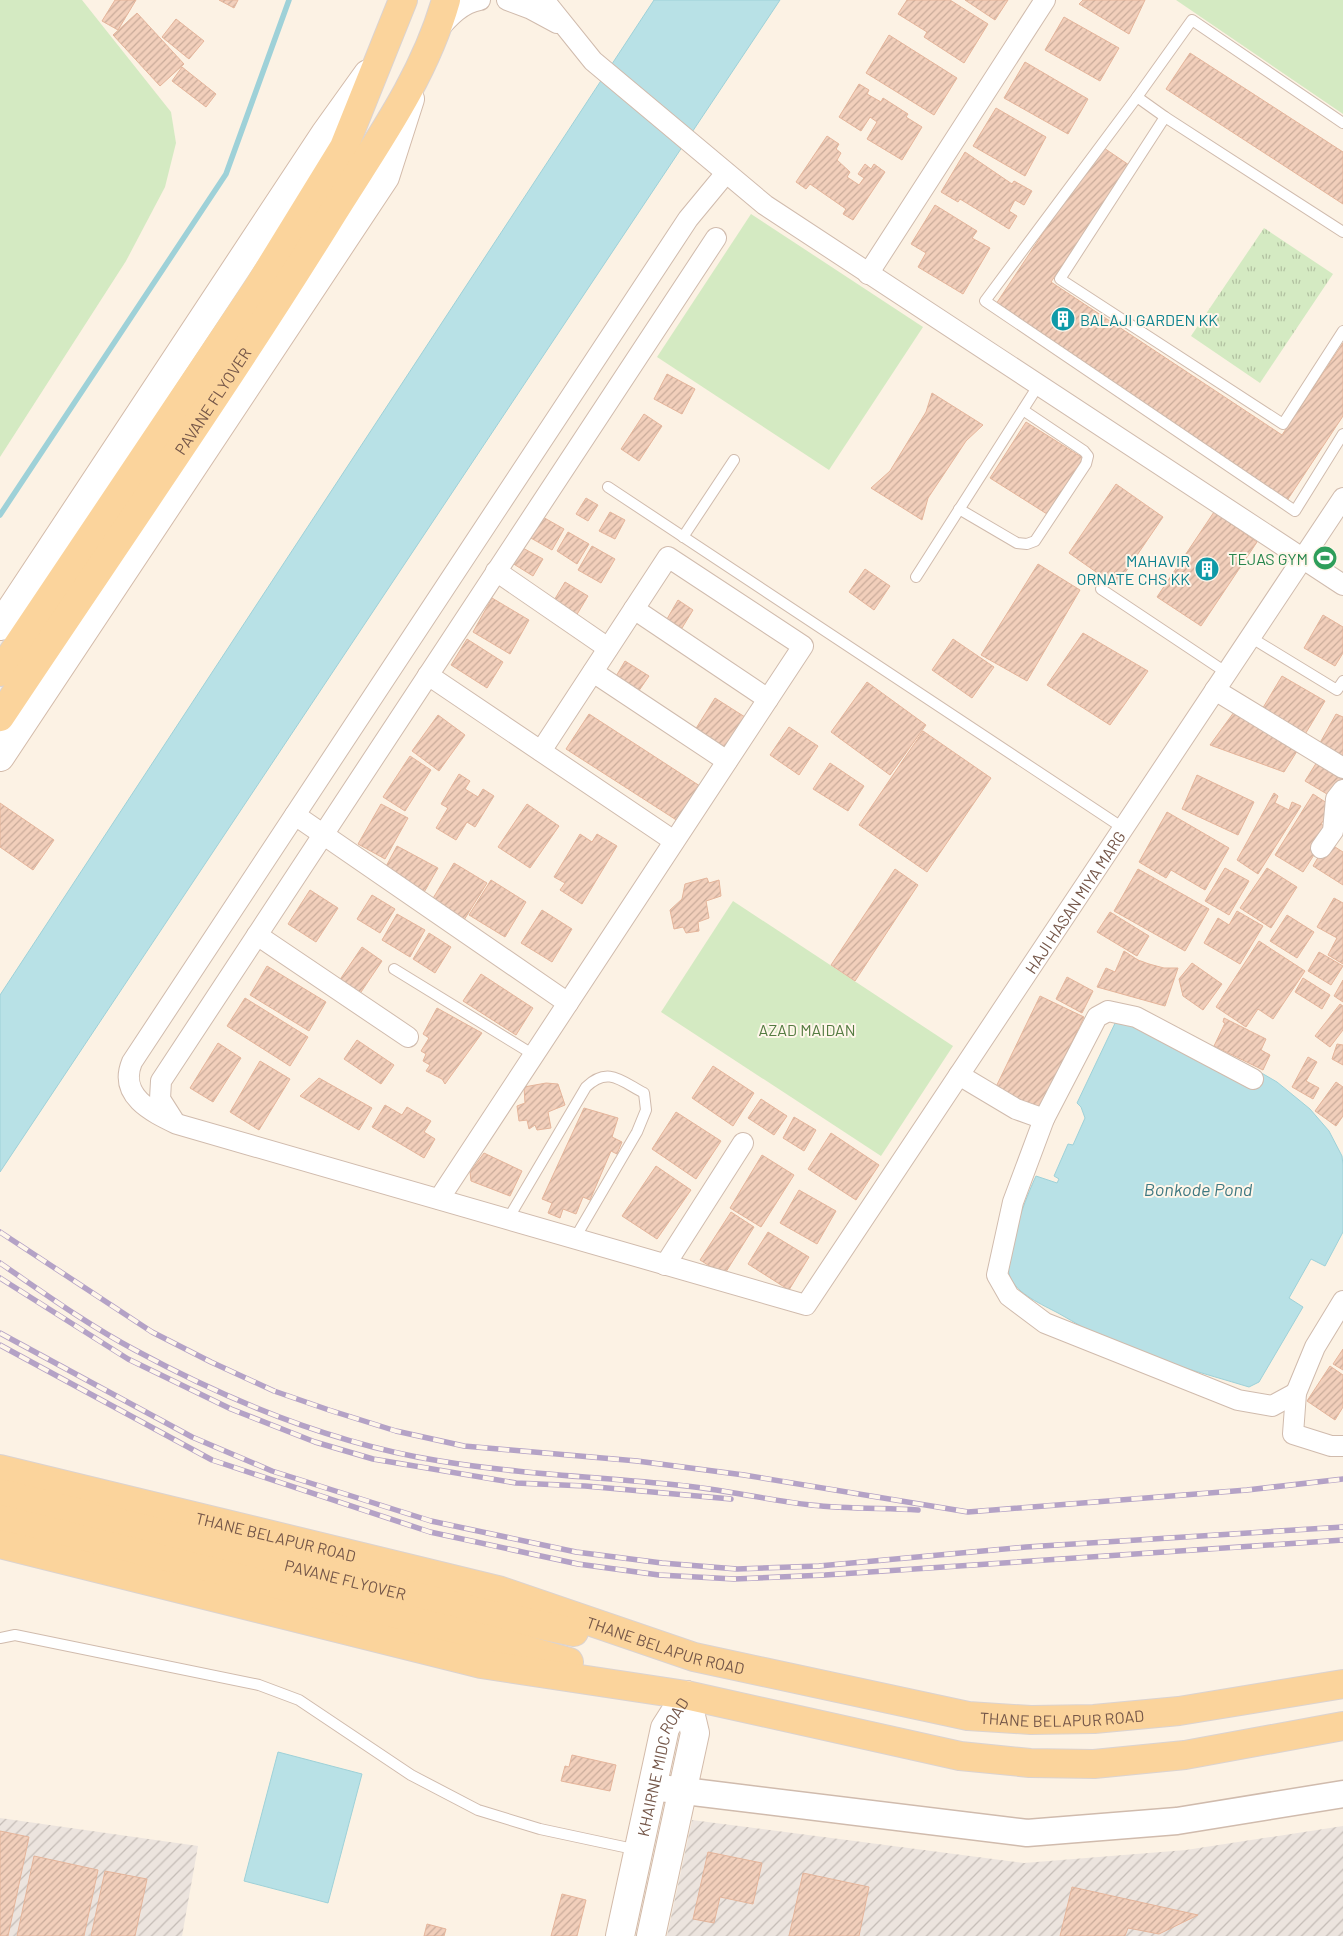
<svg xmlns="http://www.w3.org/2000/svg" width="1343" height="1936" font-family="Barlow,sans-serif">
<defs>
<pattern id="industrial-furrows" width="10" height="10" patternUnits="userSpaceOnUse" patternTransform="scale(1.25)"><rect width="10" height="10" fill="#ece4de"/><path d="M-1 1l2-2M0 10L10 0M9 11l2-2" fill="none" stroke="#c4bcb6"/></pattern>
<pattern id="grass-tufts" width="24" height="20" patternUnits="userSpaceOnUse" patternTransform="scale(1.25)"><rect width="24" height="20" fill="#d4eac2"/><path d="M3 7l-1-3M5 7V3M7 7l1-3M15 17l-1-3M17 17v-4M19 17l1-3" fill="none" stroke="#b1c0a0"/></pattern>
<pattern id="building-hatch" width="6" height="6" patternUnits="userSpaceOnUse" patternTransform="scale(1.25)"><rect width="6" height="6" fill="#f2cfbb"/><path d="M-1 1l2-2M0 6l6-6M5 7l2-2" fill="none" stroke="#c9ab9a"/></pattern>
</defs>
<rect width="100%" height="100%" fill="#fcf2e4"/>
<g fill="url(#industrial-furrows)">
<polygon points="0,1818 198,1846 182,1936 0,1936"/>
<polygon points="692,1820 1024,1863 1186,1850 1343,1826 1343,1936 667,1936"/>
</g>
<polygon fill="url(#grass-tufts)" points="1264,228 1333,274 1260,383 1191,336"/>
<g fill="#d4eac2">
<polygon points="0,0 82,0 171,112 176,143 165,187 126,261 0,457"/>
<polygon points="1176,0 1343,0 1343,114"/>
<polygon points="751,214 923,327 829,470 657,357"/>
<polygon points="733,901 953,1046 881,1156 661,1012"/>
</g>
<g fill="#b8e1e6" stroke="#9ed1d8">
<polygon points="654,0 780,0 0,1172 0,995"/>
<path d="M1118,1017h18l110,47 31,18 33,27 19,22 13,25 1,9v67l-18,34 -14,-7 -22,39 14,9 -44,75 -10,5c-46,-14 -93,-26 -137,-45 -19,-8 -36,-19 -54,-29 -15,-8 -41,-19 -48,-36 -8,-19 17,-82 26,-101l21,7 2,-4 -5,-3 14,-32 5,1 12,-27 -4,-11 -4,-4z"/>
<polygon points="278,1752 362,1774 328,1903 244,1881"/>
</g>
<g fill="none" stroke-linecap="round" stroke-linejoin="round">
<polyline stroke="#9ed1d8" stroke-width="5.5" points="0,515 226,174 289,0"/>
</g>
<g fill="url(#building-hatch)" stroke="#e5b59b">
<polygon points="115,0 136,0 118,30 102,21"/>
<polygon points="219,0 238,0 234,8"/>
<polygon points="907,0 950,0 988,24 964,63 924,37 927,32 898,14"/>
<polygon points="965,0 1008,0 995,20"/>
<polygon points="1083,0 1145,0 1129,34 1079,4"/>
<polygon points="137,13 184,64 160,86 113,35"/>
<polygon points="1064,17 1119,48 1100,81 1045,50"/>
<polygon points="176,19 204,41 189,59 162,37"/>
<polygon points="889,35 957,78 934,115 866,73"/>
<polygon points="1190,53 1343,152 1343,204 1166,89"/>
<polygon points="1025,62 1088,99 1068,134 1004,98"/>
<polygon points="182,67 216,94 206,107 172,81"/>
<polygon points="859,84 869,90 867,94 881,102 883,98 908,114 906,117 922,127 902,160 867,139 877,122 870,117 861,131 839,117"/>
<polygon points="996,108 1046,137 1025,176 973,146"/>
<polygon points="827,136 839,144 836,149 841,153 837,160 850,172 847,177 859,185 864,178 858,174 865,164 871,169 874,164 885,172 853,220 843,214 846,209 810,184 806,189 796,182"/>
<polygon points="1101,146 1129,165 1051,282 1282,435 1343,343 1343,416 1286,502 996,304"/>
<polygon points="965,152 1012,184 1014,181 1032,191 1024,205 1015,200 1009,211 1017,216 1009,229 960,199 958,202 941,192"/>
<polygon points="935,205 977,231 972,238 990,248 963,294 918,267 926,253 911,244"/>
<polygon points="667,374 695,389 682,414 654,399"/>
<polygon points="932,393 983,425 966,441 928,498 922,520 871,488 890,471 926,412"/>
<polygon points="644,414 662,426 639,461 621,449"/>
<polygon points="1026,422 1083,458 1047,514 990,478"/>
<polygon points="1116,484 1163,517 1116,586 1069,553"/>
<polygon points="586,498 598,505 588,521 576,514"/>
<polygon points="610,512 625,520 615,539 599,531"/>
<polygon points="1214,512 1257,542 1201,626 1157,597"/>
<polygon points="541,516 564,529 552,550 529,537"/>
<polygon points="568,532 589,544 577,564 557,551"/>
<polygon points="592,546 615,559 601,583 578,570"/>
<polygon points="521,547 543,559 533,576 512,563"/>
<polygon points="1038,564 1080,590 1027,681 981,655"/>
<polygon points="865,569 890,586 874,610 849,592"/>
<polygon points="565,582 588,596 576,616 553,602"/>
<polygon points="492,598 529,620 510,654 473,632"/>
<polygon points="678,600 693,610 682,628 667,619"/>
<polygon points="1323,615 1343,627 1343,653 1335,666 1304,648"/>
<polygon points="1083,633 1148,671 1110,725 1047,685"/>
<polygon points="467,639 503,662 487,688 451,665"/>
<polygon points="953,639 994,667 972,698 932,670"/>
<polygon points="625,661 649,676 638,692 615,678"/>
<polygon points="1282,676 1325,701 1304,736 1261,711"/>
<polygon points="867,682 926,725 890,775 831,732"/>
<polygon points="715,698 745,717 725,748 695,730"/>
<polygon points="1237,708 1299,748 1284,772 1210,745"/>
<polygon points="589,714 703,788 681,823 566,749"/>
<polygon points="1336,714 1343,717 1343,766 1316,750"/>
<polygon points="438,715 465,735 439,771 412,751"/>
<polygon points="789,727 818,746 799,775 770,755"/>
<polygon points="923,731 991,778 927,872 859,825"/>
<polygon points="410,756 431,770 405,811 383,797"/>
<polygon points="1320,757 1343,770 1343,779 1332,797 1305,781"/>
<polygon points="830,763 864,786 848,811 813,789"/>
<polygon points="459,774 470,781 465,789 478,797 483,789 494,796 475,827 467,822 456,840 436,828 448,808 441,804"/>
<polygon points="1197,775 1254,802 1238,835 1182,809"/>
<polygon points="1274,793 1278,796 1275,803 1289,810 1292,802 1301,806 1258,874 1237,860"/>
<polygon points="1313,794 1333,807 1321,824 1330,830 1303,872 1275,855"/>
<polygon points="0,803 54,840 33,870 0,847"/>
<polygon points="381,804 408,818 385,859 358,844"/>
<polygon points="527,804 559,826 530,868 498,847"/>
<polygon points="1167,812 1229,848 1205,890 1171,870 1166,878 1139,862"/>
<polygon points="580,834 592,842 597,834 617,846 582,904 560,890 565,883 554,877"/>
<polygon points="1327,842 1343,852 1343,885 1313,866"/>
<polygon points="397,846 438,868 423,894 383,872"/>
<polygon points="454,863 487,883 464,920 432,900"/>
<polygon points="1225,868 1249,881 1229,915 1205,901"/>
<polygon points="1267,868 1297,887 1271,928 1240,908"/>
<polygon points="895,869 918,885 855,981 831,965"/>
<polygon points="1138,869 1209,909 1185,951 1114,911"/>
<polygon points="707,878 709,883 719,880 721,896 706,901 709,918 698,922 699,931 686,933 683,927 674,929 670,910 682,899 685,884"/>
<polygon points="491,880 526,902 505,937 469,915"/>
<polygon points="310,890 338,908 316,942 288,924"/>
<polygon points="372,895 395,909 380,933 357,919"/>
<polygon points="1334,898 1343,903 1343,964 1328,955 1337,938 1317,927"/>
<polygon points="542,910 572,929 552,962 521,943"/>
<polygon points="1237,911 1263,926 1240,964 1204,943 1218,918 1229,925"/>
<polygon points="1110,912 1149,936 1137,956 1097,932"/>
<polygon points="397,914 425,930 410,957 382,940"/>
<polygon points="1287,915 1314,932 1297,958 1270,941"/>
<polygon points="429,933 451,947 435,973 413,959"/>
<polygon points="1259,941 1305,971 1273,1019 1258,1009 1246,1027 1216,1007"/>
<polygon points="362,947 382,961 359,995 339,981"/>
<polygon points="1124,951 1138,960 1149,964 1164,968 1178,968 1165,1006 1097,987 1106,968 1115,972"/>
<polygon points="1319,952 1343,966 1331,985 1308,971"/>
<polygon points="1192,963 1222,984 1203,1010 1183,996 1179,979"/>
<polygon points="267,966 326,1002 309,1031 250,995"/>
<polygon points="481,974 533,1008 516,1035 463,1001"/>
<polygon points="1067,977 1093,991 1082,1013 1056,999"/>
<polygon points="1303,978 1330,995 1322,1009 1295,992"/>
<polygon points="1343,980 1343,1002 1334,996"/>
<polygon points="1040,996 1084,1017 1038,1112 994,1091"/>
<polygon points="245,998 308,1037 290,1066 227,1026"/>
<polygon points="1340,1004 1343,1006 1343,1030 1330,1047 1315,1036"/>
<polygon points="437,1008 482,1033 445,1084 442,1079 426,1071 430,1065 423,1061 426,1054 421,1051 429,1038 423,1034"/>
<polygon points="1224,1018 1266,1039 1261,1050 1270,1055 1263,1070 1214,1046 1225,1023 1223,1022"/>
<polygon points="357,1040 394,1065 381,1084 344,1059"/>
<polygon points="218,1043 241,1058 213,1102 190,1088"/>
<polygon points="1337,1044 1343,1045 1343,1065 1332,1059"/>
<polygon points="1308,1057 1317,1062 1306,1081 1319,1088 1313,1099 1292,1087"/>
<polygon points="260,1061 290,1079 259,1130 230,1112"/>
<polygon points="713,1066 754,1093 733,1126 692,1098"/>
<polygon points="319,1078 372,1108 359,1130 300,1096"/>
<polygon points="1336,1082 1343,1087 1343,1116 1336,1126 1315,1111"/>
<polygon points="546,1083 558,1084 565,1105 548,1112 551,1128 537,1130 535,1125 529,1129 527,1120 519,1121 517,1106 525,1103 524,1087"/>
<polygon points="761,1099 787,1116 774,1135 748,1118"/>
<polygon points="385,1105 402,1115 407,1107 431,1121 424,1132 435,1139 424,1158 372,1127"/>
<polygon points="584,1108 618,1118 612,1137 622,1142 617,1154 611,1151 590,1200 583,1197 576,1214 563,1209 560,1218 548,1213 552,1203 542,1199"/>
<polygon points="676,1112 721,1141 696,1179 652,1149"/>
<polygon points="794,1117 816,1130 804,1151 783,1138"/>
<polygon points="831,1133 879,1165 856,1200 808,1169"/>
<polygon points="484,1153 522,1171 510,1196 471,1181 470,1172"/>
<polygon points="762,1155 794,1175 761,1227 730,1208"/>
<polygon points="656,1166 691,1190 657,1239 622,1216"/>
<polygon points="799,1190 836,1211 817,1244 780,1223"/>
<polygon points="731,1212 754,1227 724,1275 700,1260"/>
<polygon points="768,1232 809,1257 789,1290 748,1264"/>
<polygon points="1343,1349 1343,1370 1333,1364"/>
<polygon points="1330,1366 1343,1375 1343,1407 1335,1420 1307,1401"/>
<polygon points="572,1755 616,1765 610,1791 561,1781 565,1766 569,1767"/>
<polygon points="0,1831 29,1837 8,1936 0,1936"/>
<polygon points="708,1852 762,1863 753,1904 720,1897 714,1923 693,1919"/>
<polygon points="34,1856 98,1870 84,1936 17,1936"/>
<polygon points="105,1871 147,1879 135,1936 91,1936"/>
<polygon points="803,1873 869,1887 859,1936 789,1936"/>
<polygon points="1072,1887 1198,1915 1159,1934 1128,1928 1125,1936 1060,1936"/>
<polygon points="562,1894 586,1900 577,1936 551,1936"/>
<polygon points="427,1924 446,1929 444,1936 424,1936"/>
</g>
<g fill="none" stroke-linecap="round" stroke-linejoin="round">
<defs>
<g id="service">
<polyline points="1137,97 1192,20 1343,123"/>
<polyline points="1165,117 1137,97 985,301 1295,511 1343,434"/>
<polyline points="1343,232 1165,117 1060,279 1283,424 1343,331"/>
<polyline points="608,487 1123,828"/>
<polyline points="959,509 1017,543 1027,544 1035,541 1086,464 1088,456 1084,451 1023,410"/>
<polyline points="683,537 734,460"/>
<polyline points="916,577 1038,386"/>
<polyline points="1101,589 1227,673"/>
<polyline points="1250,637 1337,690 1343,681"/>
<polyline points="394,969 534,1055"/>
<path d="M508,1219l78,-132c22,-21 35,-6 58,6l2,17 -9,22 -62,106"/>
<polyline points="0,1638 15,1635 259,1685 299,1700 411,1775 478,1810 540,1829 638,1850"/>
</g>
<g id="minor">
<polyline points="507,0 531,9 557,23"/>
<polyline points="544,0 593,61 765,205 1343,585"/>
<path d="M438,30c11,-13 24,-27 42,-30"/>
<path id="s1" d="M726,173l-38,46 -556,843c-14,34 20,50 45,62l629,181 537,-807"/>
<polyline points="868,274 1045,0"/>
<polyline points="496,571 608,648"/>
<polyline points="634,609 768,699"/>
<polyline points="593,672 727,761"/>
<polyline points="428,675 674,841"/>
<polyline points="1215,690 1343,768"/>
<polyline points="295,815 568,1003"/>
<polyline points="1321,848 1333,831 1336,799 1343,790"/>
<polyline points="257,935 408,1037"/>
<polyline points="959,1075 1016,1109 1044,1119"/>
<polyline points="1253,1079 1136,1017 1108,1011 1097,1017 1044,1119 1013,1202 997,1275 1009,1296 1045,1323 1238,1400 1272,1406 1296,1393"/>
<polyline points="174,1121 160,1099 161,1081 716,238"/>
<polyline points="439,1199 803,646 668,557 541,751"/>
<polyline points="665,1265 743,1143"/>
<polyline points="1343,1301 1315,1347 1296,1393 1293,1434 1331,1446 1343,1446"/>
</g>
<polyline id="tertiary" points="652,1787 1027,1833 1177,1821 1343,1794"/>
<g id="secondary">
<polyline points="0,626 325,134 368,74"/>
<polyline points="0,757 385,177 410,99"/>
<path id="s2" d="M620,1936l45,-208 21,-33"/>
<polyline points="651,1936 695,1733 686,1695"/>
</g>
<g id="primary">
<polyline points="0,672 258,287 344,147 403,0"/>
<path id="s3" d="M0,717c109,-164 222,-326 326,-493 44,-72 97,-142 120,-224"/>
<path id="s4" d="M0,1469l498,121 196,67 274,59 63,4 63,-1 85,-8 164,-27"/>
<path id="s5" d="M0,1493l492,122 82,17"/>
<polyline points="0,1519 487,1639 569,1662"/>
<polyline points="0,1544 481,1664 686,1695 960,1756 1030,1763 1094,1764 1185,1755 1343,1726"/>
</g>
</defs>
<use href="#service" stroke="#d0bbad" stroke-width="12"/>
<use href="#minor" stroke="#d0bbad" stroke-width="22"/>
<use href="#tertiary" stroke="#d0bbad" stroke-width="29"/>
<use href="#secondary" stroke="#d3bbaa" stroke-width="30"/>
<use href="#primary" stroke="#dbd3d0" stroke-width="30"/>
<use href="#service" stroke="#fff" stroke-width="10"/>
<use href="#minor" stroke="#fff" stroke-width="20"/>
<use href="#tertiary" stroke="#fff" stroke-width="26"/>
<use href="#secondary" stroke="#fff" stroke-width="28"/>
<use href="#primary" stroke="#fbd49c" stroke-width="28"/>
<defs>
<g id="rail">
<polyline points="0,1232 152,1332 211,1362 274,1391 329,1410 396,1431 464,1446 637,1461 744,1475 968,1512 1247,1490 1343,1479"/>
<path d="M0,1263c44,30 88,62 135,87 94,51 199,94 305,111 78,13 158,16 237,24 45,4 89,15 134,20 36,4 72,3 107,5"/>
<polyline points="0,1278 128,1359 231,1409 315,1442 373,1459 516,1483 585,1486 731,1499"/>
<polyline points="0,1333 192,1437 272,1471 431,1521 576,1552 662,1563 737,1569 819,1566 1026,1547 1343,1527"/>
<polyline points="0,1345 212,1460 430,1532 578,1564 659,1575 734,1579 825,1575 1343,1540"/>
</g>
</defs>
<use href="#rail" stroke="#b4a2c6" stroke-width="5.5"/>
<use href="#rail" stroke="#fff6ea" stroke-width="4" stroke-dasharray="11" stroke-linecap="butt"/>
</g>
<defs>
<symbol id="building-disc" viewBox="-11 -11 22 22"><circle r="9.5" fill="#0f9aa8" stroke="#fff6ea"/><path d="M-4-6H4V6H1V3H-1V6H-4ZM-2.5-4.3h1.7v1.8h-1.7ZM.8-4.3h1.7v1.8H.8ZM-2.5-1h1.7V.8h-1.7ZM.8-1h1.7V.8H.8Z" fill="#fff"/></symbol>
<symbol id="stadium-disc" viewBox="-11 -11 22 22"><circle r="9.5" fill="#2e9e5b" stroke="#fff6ea"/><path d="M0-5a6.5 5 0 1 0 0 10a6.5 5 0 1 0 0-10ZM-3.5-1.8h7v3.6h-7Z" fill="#fff"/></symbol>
</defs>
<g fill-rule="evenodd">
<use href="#building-disc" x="1049" y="305" width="28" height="28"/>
<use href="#stadium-disc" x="1311" y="544" width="28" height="28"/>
<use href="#building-disc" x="1193" y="555" width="28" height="28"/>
</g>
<g text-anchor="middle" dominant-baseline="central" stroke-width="4" stroke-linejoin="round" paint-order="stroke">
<g font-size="16" fill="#0d838f" stroke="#fff6ea" text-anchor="start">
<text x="1080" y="319">BALAJI GARDEN KK</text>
<text x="1190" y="560" text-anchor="end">MAHAVIR<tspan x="1190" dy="18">ORNATE CHS KK</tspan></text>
</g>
<g font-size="16" fill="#755749" stroke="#fff6ea">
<text stroke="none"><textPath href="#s3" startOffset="381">PAVANE FLYOVER</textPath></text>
<text stroke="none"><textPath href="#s1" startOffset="2295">HAJI HASAN MIYA MARG</textPath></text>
<text stroke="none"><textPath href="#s4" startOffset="284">THANE BELAPUR ROAD</textPath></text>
<text stroke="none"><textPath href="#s5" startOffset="356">PAVANE FLYOVER</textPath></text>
<text stroke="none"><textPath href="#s4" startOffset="689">THANE BELAPUR ROAD</textPath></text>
<text stroke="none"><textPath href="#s4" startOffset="1094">THANE BELAPUR ROAD</textPath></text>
<text stroke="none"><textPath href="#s2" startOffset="175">KHAIRNE MIDC ROAD</textPath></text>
</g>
<g font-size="16" fill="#27864d" stroke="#fff6ea" text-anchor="end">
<text x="1308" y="558">TEJAS GYM</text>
</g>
<g font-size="16" fill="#547b41" stroke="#fff6ea">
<text x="807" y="1029">AZAD MAIDAN</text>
</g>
<g font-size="18" font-style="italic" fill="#3f7982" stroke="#fff6ea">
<text x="1198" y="1189">Bonkode Pond</text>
</g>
</g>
</svg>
